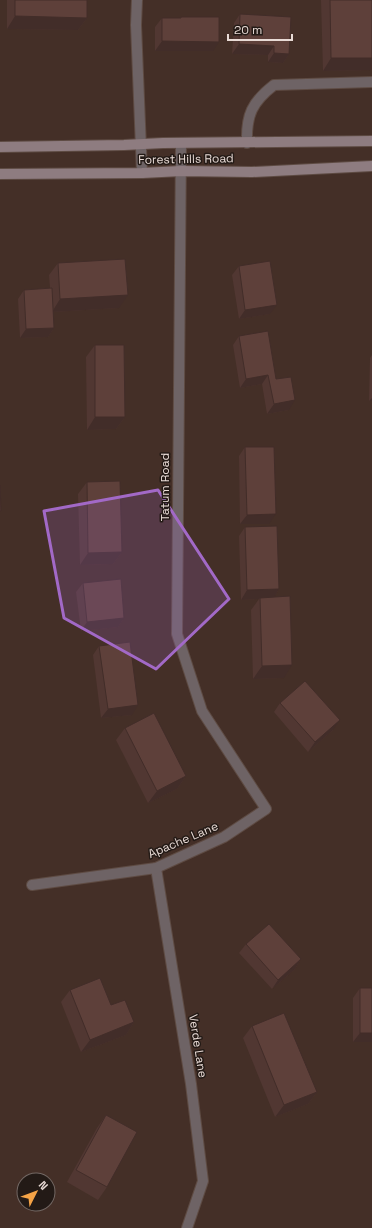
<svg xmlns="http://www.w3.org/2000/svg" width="372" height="1228" font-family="'Space Grotesk',sans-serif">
<rect width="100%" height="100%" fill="#442f27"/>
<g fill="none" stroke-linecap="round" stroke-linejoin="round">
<defs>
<g id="lane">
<polyline points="137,0 136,25 142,173"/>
<path d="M247,143c-1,-28 5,-41 27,-58l98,-3"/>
</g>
<g id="street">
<polyline points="156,868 191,1084 203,1181 187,1228"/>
<polyline points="32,885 156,868 224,837 266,809 202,711 177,634 181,143"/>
</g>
<g id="secondary">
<polyline points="0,147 124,145 163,143 372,141"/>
<polyline points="0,174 142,173 181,171 252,172 372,166"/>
</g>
</defs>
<use href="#lane" stroke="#5e4b43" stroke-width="12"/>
<use href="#street" stroke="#5e4b43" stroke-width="12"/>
<use href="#secondary" stroke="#5e4b43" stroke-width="12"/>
<use href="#lane" stroke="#6e6365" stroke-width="10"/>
<use href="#street" stroke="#6e6365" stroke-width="10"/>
<use href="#secondary" stroke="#8e7c80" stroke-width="10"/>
</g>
<g fill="#513732">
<polygon points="7,0 87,0 87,18 78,30 7,29"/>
<polygon points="321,0 372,0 371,70 323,71"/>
<polygon points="240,14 289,54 283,63 268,62 268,55 232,54 234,23"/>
<polygon points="181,17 213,51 155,51 155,27 162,18 180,18"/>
<polygon points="58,263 119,308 53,312 54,328 48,337 20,338 18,299 24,290 50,288 49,275"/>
<polygon points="239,266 270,314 239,319 232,275"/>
<polygon points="239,336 276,379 289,410 267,414 262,384 240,388 233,345"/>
<polygon points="95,345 125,417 116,429 87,430 86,357"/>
<polygon points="372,355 372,401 369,401 370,358"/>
<polygon points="245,447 269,524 240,524 239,456"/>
<polygon points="87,482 122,552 113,564 80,565 78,494"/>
<polygon points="245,527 279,589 274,597 284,678 253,679 251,610 259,599 241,600 239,536"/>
<polygon points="83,583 124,618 118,627 81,631 76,592"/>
<polygon points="99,646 132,715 101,718 93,655"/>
<polygon points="280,703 333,730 308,752 274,712"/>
<polygon points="125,728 186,776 177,789 148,803 116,740"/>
<polygon points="246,944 301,959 295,969 272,989 239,953"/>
<polygon points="360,988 372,1042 353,1042 353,998"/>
<polygon points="70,990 111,1005 134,1022 126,1035 81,1052 61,1002"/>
<polygon points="252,1026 317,1092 308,1104 275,1117 243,1038"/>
<polygon points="106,1115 107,1187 98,1200 67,1182 97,1128"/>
</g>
<g fill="#422d29">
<polygon points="15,16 87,18 78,30 7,29"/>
<polygon points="162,41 219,42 213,51 155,51"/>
<polygon points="239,44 274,46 268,55 232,54"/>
<polygon points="274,53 289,54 283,63 268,62"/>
<polygon points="331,58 372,58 372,68 371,70 323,71"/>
<polygon points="128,295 119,308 52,312 60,299"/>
<polygon points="277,305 270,314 239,319 245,310"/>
<polygon points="54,328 48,337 20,338 26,329"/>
<polygon points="268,375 262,384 240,388 246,379"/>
<polygon points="372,398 372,401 369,401"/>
<polygon points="295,400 289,410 267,414 274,404"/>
<polygon points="95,417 125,417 116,429 87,430"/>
<polygon points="276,514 269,524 240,524 247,515"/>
<polygon points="122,552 113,564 80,565 88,553"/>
<polygon points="279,589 273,599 260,598 259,599 241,600 247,590"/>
<polygon points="124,618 118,627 81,631 87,622"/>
<polygon points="292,665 284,678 253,679 262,666"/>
<polygon points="138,705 132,715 101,718 108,709"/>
<polygon points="340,720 333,730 308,752 315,742"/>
<polygon points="186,776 177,789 148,803 157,791"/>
<polygon points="301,959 295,969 272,989 278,980"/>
<polygon points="134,1022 126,1035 81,1052 90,1040"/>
<polygon points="360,1033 372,1033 372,1042 353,1042"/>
<polygon points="317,1092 308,1104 275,1117 284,1105"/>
</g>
<g fill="#5e403a" stroke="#422d29">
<polygon points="15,0 87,0 87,18 15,16"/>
<polygon points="330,0 372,0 372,58 331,58"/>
<polygon points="240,14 291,17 289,54 274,53 274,46 239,44"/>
<polygon points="181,17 219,17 219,42 162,41 162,18 181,18"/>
<polygon points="125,259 128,295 60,299 58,263"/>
<polygon points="270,261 277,305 245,310 239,266"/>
<polygon points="52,288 54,328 26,329 24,290"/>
<polygon points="268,331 276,379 291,377 295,400 274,404 268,375 246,379 239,336"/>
<polygon points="95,345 124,345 125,417 95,417"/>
<polygon points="245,447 274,447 276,514 247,515"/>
<polygon points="120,481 122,552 88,553 87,482"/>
<polygon points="0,485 1,511 0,511"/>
<polygon points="277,526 279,589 247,590 245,527"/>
<polygon points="121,579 124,618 87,622 83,583"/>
<polygon points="290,596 292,665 262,666 260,598"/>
<polygon points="130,642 138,705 108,709 99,646"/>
<polygon points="305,681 340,720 315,742 280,703"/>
<polygon points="154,713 186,776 157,791 125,728"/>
<polygon points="269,924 301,959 278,980 246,944"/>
<polygon points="100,978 111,1005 125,1000 134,1022 90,1040 70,990"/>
<rect x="360" y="988" width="12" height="45"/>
<polygon points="284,1013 317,1092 284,1105 252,1026"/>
<polygon points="106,1115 137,1132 107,1187 76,1170"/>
</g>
<path fill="#a269c7" fill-opacity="0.2" stroke="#a269c7" stroke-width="3" stroke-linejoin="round" d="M158,490l71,109 -73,70 -92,-51 -20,-107z"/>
<g text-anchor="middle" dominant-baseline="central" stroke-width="3" stroke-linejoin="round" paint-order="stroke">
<g font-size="12" fill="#e9dbd6" stroke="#231a16">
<text transform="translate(186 159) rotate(-1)">Forest Hills Road</text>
<text transform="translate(165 487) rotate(-90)">Tatum Road</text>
<text transform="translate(183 840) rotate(-23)">Apache Lane</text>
<text transform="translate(198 1046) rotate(81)">Verde Lane</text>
</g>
</g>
<g transform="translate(36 1192) rotate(48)"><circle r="19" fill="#231a16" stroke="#726763"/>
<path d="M0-3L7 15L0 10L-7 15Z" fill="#f5a346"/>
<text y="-6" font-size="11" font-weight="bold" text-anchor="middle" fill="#e9dbd6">N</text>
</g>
<path d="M228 34v6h64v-6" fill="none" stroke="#e9dbd6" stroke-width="2"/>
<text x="234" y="34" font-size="12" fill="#e9dbd6" stroke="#231a16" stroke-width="3" paint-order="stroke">20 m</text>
</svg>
